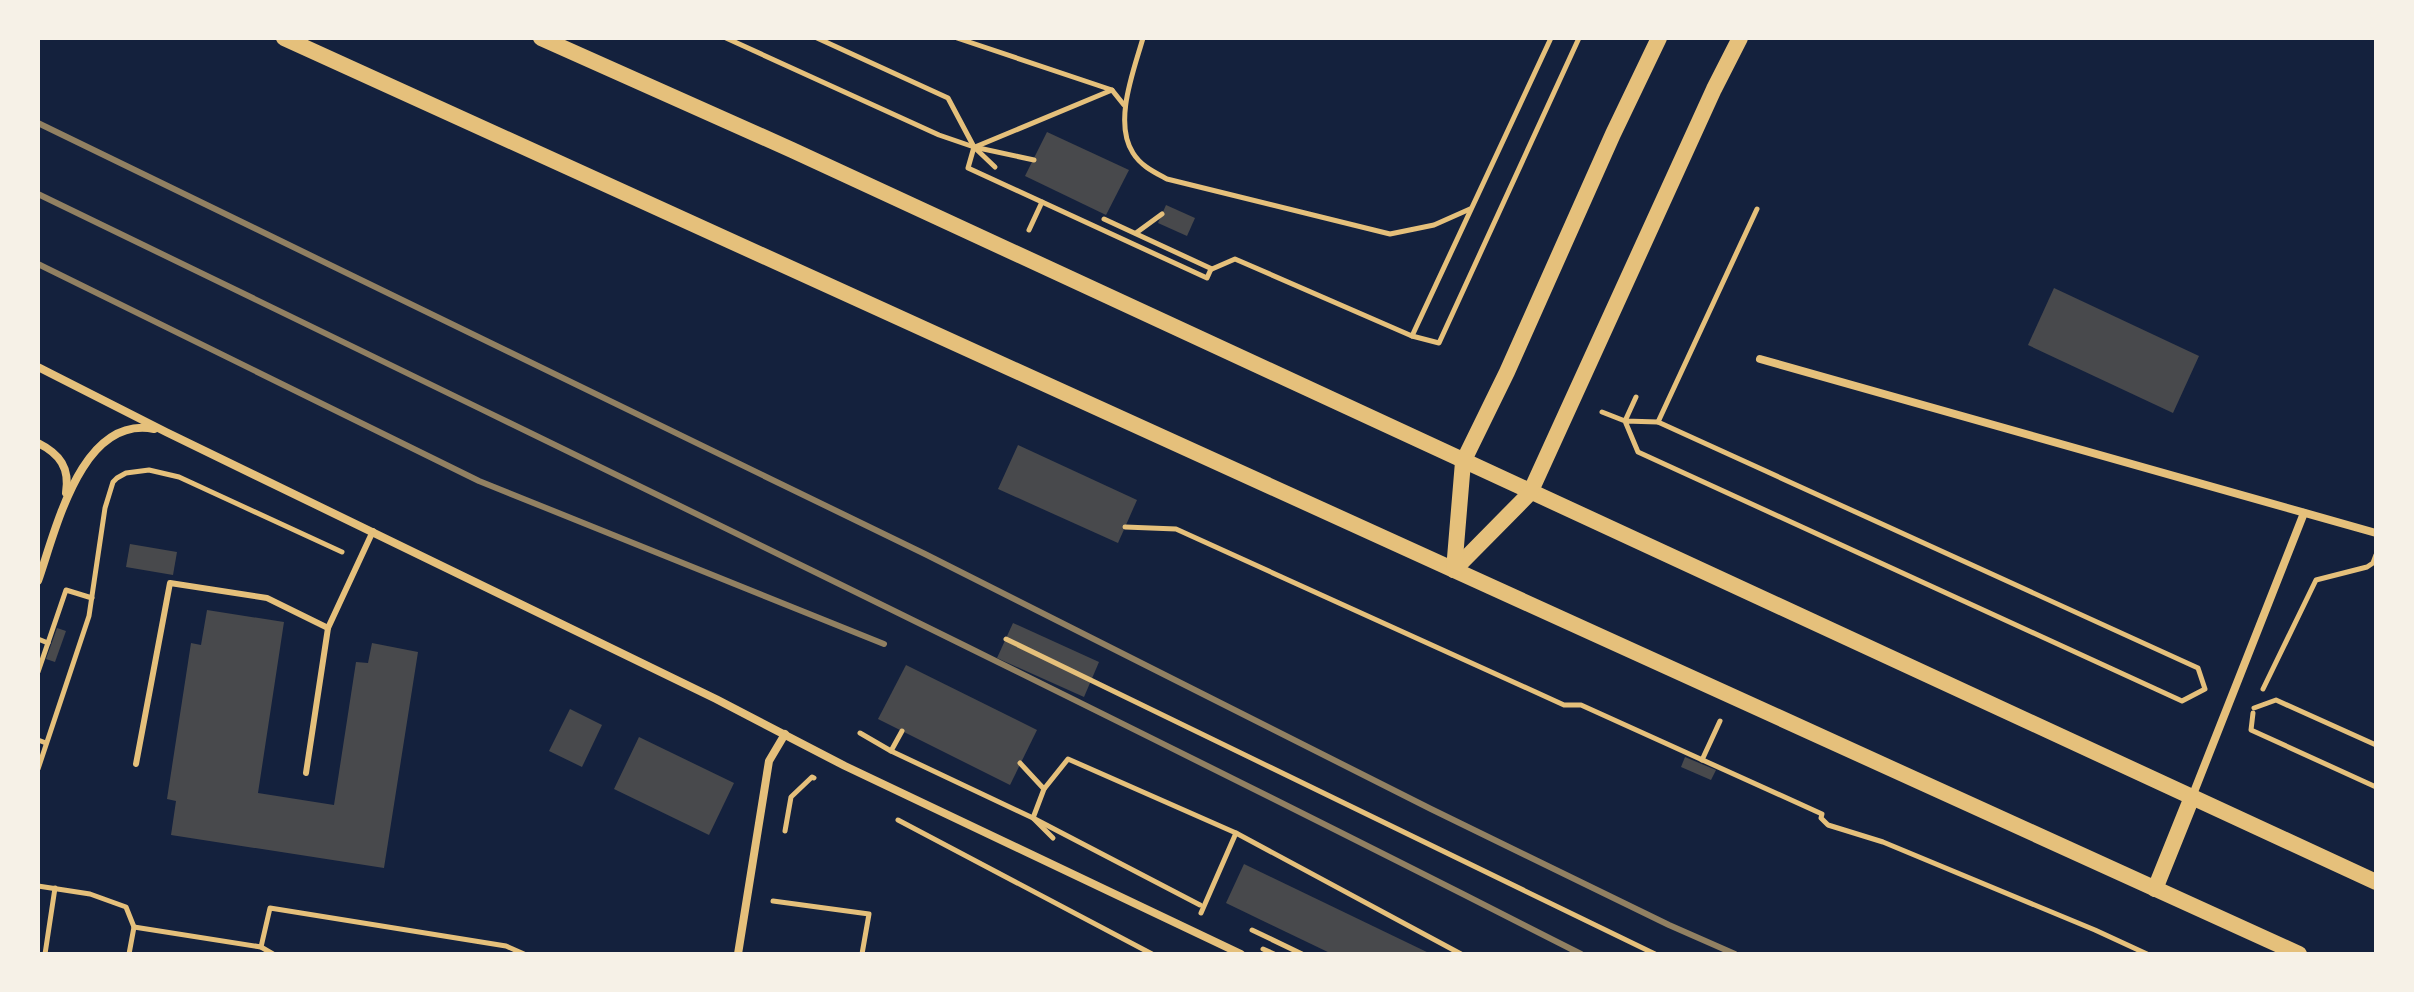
<svg xmlns="http://www.w3.org/2000/svg" width="2414" height="992" font-family="'Open Sans',sans-serif">
<rect width="100%" height="100%" fill="#14213d"/>
<g fill="#48494c">
<polygon points="1047,132 1129,170 1106,215 1025,176"/>
<polygon points="1166,205 1195,218 1187,236 1158,223"/>
<polygon points="2054,288 2199,356 2173,413 2028,345"/>
<polygon points="1018,445 1137,500 1118,543 998,489"/>
<polygon points="130,544 177,552 173,575 126,567"/>
<polygon points="207,610 284,622 258,793 334,805 356,662 368,663 372,643 418,652 384,868 171,835 176,801 167,799 191,643 201,645"/>
<polygon points="1013,623 1099,662 1084,697 997,658"/>
<polygon points="57,628 66,631 55,662 46,659"/>
<polygon points="906,665 1037,730 1010,785 878,719"/>
<polygon points="570,709 602,725 582,767 549,751"/>
<polygon points="639,737 734,783 709,835 614,789"/>
<polygon points="1685,757 1716,770 1711,780 1681,767"/>
<polygon points="1244,864 1431,954 1332,954 1226,903"/>
</g>
<g fill="none" stroke-linecap="round" stroke-linejoin="round">
<g stroke="#e5c07b" stroke-width="5">
<polyline points="726,38 939,135 974,147 1034,160"/>
<polyline points="817,38 948,98 974,147 995,167"/>
<polyline points="957,38 1112,90 1124,105"/>
<path d="M1143,38c-9,32 -30,84 -10,115 8,13 21,19 34,26l223,55 44,-9 36,-16"/>
<polyline points="974,147 968,168 1207,278 1211,269"/>
<polyline points="975,147 1112,90"/>
<polyline points="1104,219 1212,269 1235,259 1412,336 1439,343 1579,38"/>
<polyline points="1029,230 1042,202"/>
<polyline points="1136,233 1162,214"/>
<polyline points="1412,336 1551,38"/>
<polyline points="1602,412 1625,421 1658,422 2198,668 2205,689 2182,701 1638,452 1625,421 1636,397"/>
<polyline points="1658,422 1757,209"/>
<polyline points="1125,527 1176,529 1564,705 1581,705 1822,814 1821,818 1828,825 1883,842 2095,930 2147,954"/>
<polyline points="38,639 48,643"/>
<polyline points="1006,639 1655,954"/>
<polyline points="38,672 66,590 92,598"/>
<polyline points="2263,689 2316,580 2367,567 2373,563 2376,555"/>
<polyline points="2254,708 2276,700 2376,745"/>
<polyline points="2253,713 2251,730 2376,787"/>
<polyline points="860,733 891,751 1033,818 1200,905"/>
<polyline points="38,740 46,743"/>
<polyline points="891,751 902,731"/>
<polyline points="1702,760 1720,721"/>
<polyline points="1020,763 1044,789 1068,759 1236,833 1461,954"/>
<polyline points="38,769 89,616 105,508 113,482 117,478 126,473 149,470 179,477 342,552"/>
<polyline points="1044,789 1033,818 1053,838"/>
<polyline points="898,820 1152,954"/>
<polyline points="785,831 791,797 812,777 814,778"/>
<polyline points="38,886 90,894 126,907 134,927 261,947 273,954"/>
<polyline points="773,901 869,914 862,954"/>
<polyline points="1201,913 1236,833"/>
<polyline points="1252,930 1302,954"/>
<polyline points="261,947 270,908 506,946 524,954"/>
<polyline points="1263,949 1274,954"/>
<polyline points="45,954 55,888"/>
<polyline points="129,954 134,927"/>
</g>
<g stroke="#e5c07b" stroke-width="6">
<polyline points="136,764 170,583 267,598 328,628"/>
<polyline points="306,773 328,628 373,531"/>
</g>
<g stroke="#e5c07b" stroke-width="8">
<polyline points="1760,359 2376,533"/>
<polyline points="38,367 166,432 716,699 845,766 1241,954"/>
<path d="M38,443c22,11 32,25 28,50"/>
<path d="M38,581c18,-51 43,-166 116,-152"/>
<polyline points="2192,797 2304,513"/>
<polyline points="738,954 769,761 785,734"/>
</g>
<g stroke="#e5c07b" stroke-width="16">
<polyline points="284,38 2299,954"/>
<polyline points="541,38 792,150 2376,882"/>
<polyline points="1454,570 1530,493 1714,89 1740,38"/>
<polyline points="1454,570 1463,462 1507,372 1613,134 1659,38"/>
<polyline points="2155,889 2192,797"/>
</g>
<g stroke="#918062" stroke-width="6">
<polyline points="38,123 925,554 1431,809 1669,925 1735,954"/>
<path d="M38,194c516,250 1032,500 1543,760"/>
<polyline points="38,264 479,481 884,644"/>
</g>
</g>
<rect width="2414" height="992" fill="none" stroke="#f6f1e7" stroke-width="80"/>
</svg>
